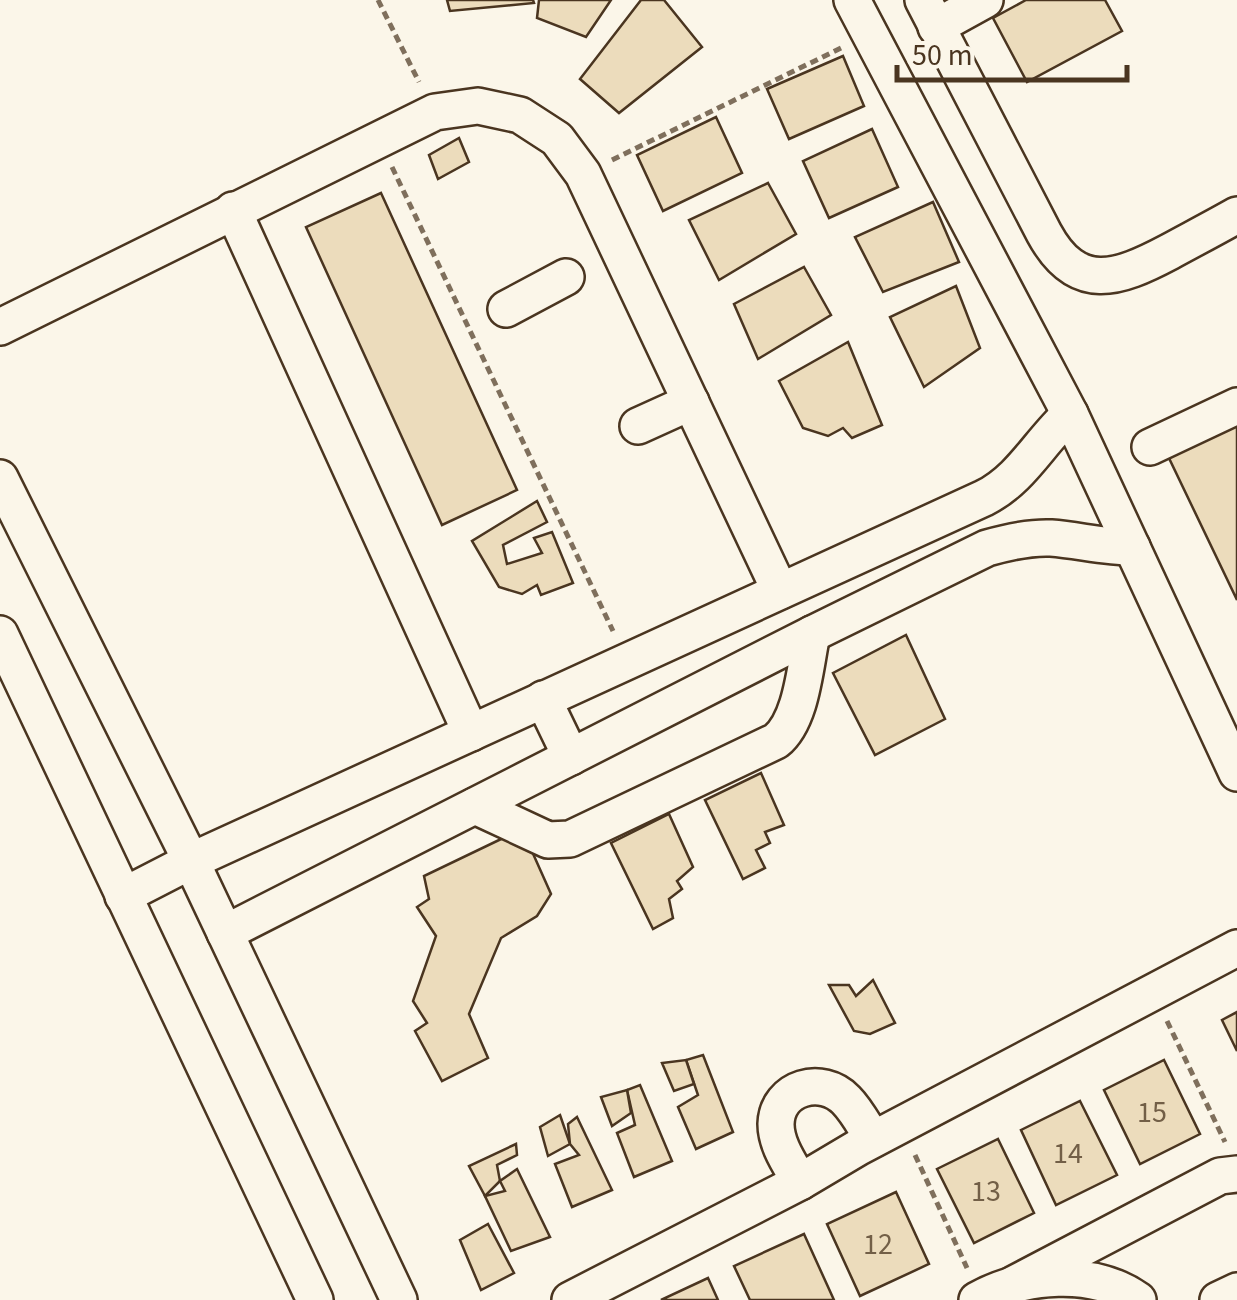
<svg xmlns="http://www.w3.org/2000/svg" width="1237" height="1300" font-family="'Source Sans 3',sans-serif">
<rect width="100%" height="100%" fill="#fbf6e9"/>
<g fill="#ecdcbc" stroke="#4a3520" stroke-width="2.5">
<polygon points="447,0 533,0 534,3 450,11"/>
<polygon points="539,0 611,0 586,37 537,18"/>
<polygon points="641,0 664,0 702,47 619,113 580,79"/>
<polygon points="1026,0 1105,0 1122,31 1027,82 993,18"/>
<polygon points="843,56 864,106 789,139 767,89"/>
<polygon points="716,117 742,173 663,211 637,155"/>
<polygon points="872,129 898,187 829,218 803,161"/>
<polygon points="459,138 469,162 438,179 429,155"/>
<polygon points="768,183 796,234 719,280 689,220"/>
<polygon points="381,193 517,490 442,525 306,227"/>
<polygon points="933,202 959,262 883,292 855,237"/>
<polygon points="804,267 831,315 758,359 734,304"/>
<polygon points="956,286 980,348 924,387 890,317"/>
<polygon points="848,342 882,425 852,438 843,428 828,436 803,428 779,381"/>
<polygon points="1237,423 1237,600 1168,456"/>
<polygon points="537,501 547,522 503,545 507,564 542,553 534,538 552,532 573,583 541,595 537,585 522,594 499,587 472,541"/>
<polygon points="906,635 945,719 875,755 833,673"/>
<polygon points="761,773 784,825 765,832 770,843 756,850 765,868 743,879 705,800"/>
<polygon points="669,814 693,867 677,881 682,889 669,899 673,918 653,929 611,843"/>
<polygon points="522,829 551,894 537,916 501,938 469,1014 488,1058 442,1081 415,1031 427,1023 413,1001 436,936 417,907 429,899 424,876"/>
<polygon points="873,980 895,1023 870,1034 854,1031 829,985 849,985 856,996"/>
<polygon points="1237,1012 1237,1051 1222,1020"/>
<polygon points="703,1055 733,1132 696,1149 678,1107 698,1095 686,1060"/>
<polygon points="686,1060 694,1084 674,1091 662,1063"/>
<polygon points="1164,1060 1200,1134 1140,1164 1104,1090"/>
<polygon points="640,1085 672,1161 634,1177 617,1133 635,1125 627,1090"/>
<polygon points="627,1090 631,1113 612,1126 601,1097"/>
<polygon points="1080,1101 1117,1175 1056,1205 1021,1130"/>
<polygon points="560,1115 570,1144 548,1156 540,1127"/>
<polygon points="577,1117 612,1190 572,1207 555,1164 579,1155 570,1144 568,1124"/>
<polygon points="998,1139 1034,1213 974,1243 937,1169"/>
<polygon points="516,1144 517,1155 497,1165 500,1181 485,1196 469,1166"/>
<polygon points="517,1169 550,1237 511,1251 485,1196 505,1191 500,1181"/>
<polygon points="896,1192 929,1264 860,1296 827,1224"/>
<polygon points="488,1224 514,1273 481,1290 460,1240"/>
<polygon points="804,1234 834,1300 750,1300 734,1266"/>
<polygon points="708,1278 718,1300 661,1300"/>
</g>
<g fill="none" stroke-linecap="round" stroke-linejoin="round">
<defs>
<g id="minor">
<polyline points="852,0 1070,414 1237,773"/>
<path d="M923,0l121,233c33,61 74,46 125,19 22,-12 45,-24 68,-37"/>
<polyline points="936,27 985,0"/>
<polyline points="233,210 471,733"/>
<polyline points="506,309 566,277"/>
<polyline points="0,327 435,112 478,106 520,115 557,139 583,174 780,591"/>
<polyline points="638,426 691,402"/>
<polyline points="1150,447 1237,406"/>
<polyline points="0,478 191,861 399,1300"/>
<polyline points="0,634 315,1300"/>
<polyline points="543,699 571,757"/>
<path d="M475,806l73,34 22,-1 206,-98c26,-21 29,-75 36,-107"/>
<path d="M123,896l68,-35 793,-363c38,-19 55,-56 86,-84"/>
<path d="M225,933l587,-299 175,-86c21,-6 42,-11 64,-10 27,2 53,9 81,9"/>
<path d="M800,1182c-10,-18 -24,-37 -24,-58 1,-37 46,-49 70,-24 11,11 19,27 27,39"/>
<polyline points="1014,1284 1220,1176 1237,1174"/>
<polyline points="570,1300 800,1182 859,1147 1237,948"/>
<path d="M977,1300c47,-26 116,-32 161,0"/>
<polyline points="1218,1300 1237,1291"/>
</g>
</defs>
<use href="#minor" stroke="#4a3520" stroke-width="40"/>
<g stroke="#7f6f5c" stroke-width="5" stroke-dasharray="8 5" stroke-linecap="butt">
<polyline points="378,0 419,82"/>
<polyline points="612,160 841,48"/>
<polyline points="392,167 613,631"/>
<polyline points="1167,1021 1225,1142"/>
<polyline points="915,1155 967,1268"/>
</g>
<use href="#minor" stroke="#fbf6e9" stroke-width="35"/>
</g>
<g text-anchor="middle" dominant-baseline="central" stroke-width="8" stroke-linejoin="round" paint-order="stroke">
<g font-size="30" fill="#725f47">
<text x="1152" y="1112">15</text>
<text x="1068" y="1153">14</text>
<text x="986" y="1191">13</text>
<text x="878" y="1244">12</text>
</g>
</g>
<path d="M897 65v15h230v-15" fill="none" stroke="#4a3520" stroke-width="5"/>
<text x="912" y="65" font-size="30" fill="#4a3520" stroke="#fbf6e9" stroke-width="8" paint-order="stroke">50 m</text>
</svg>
